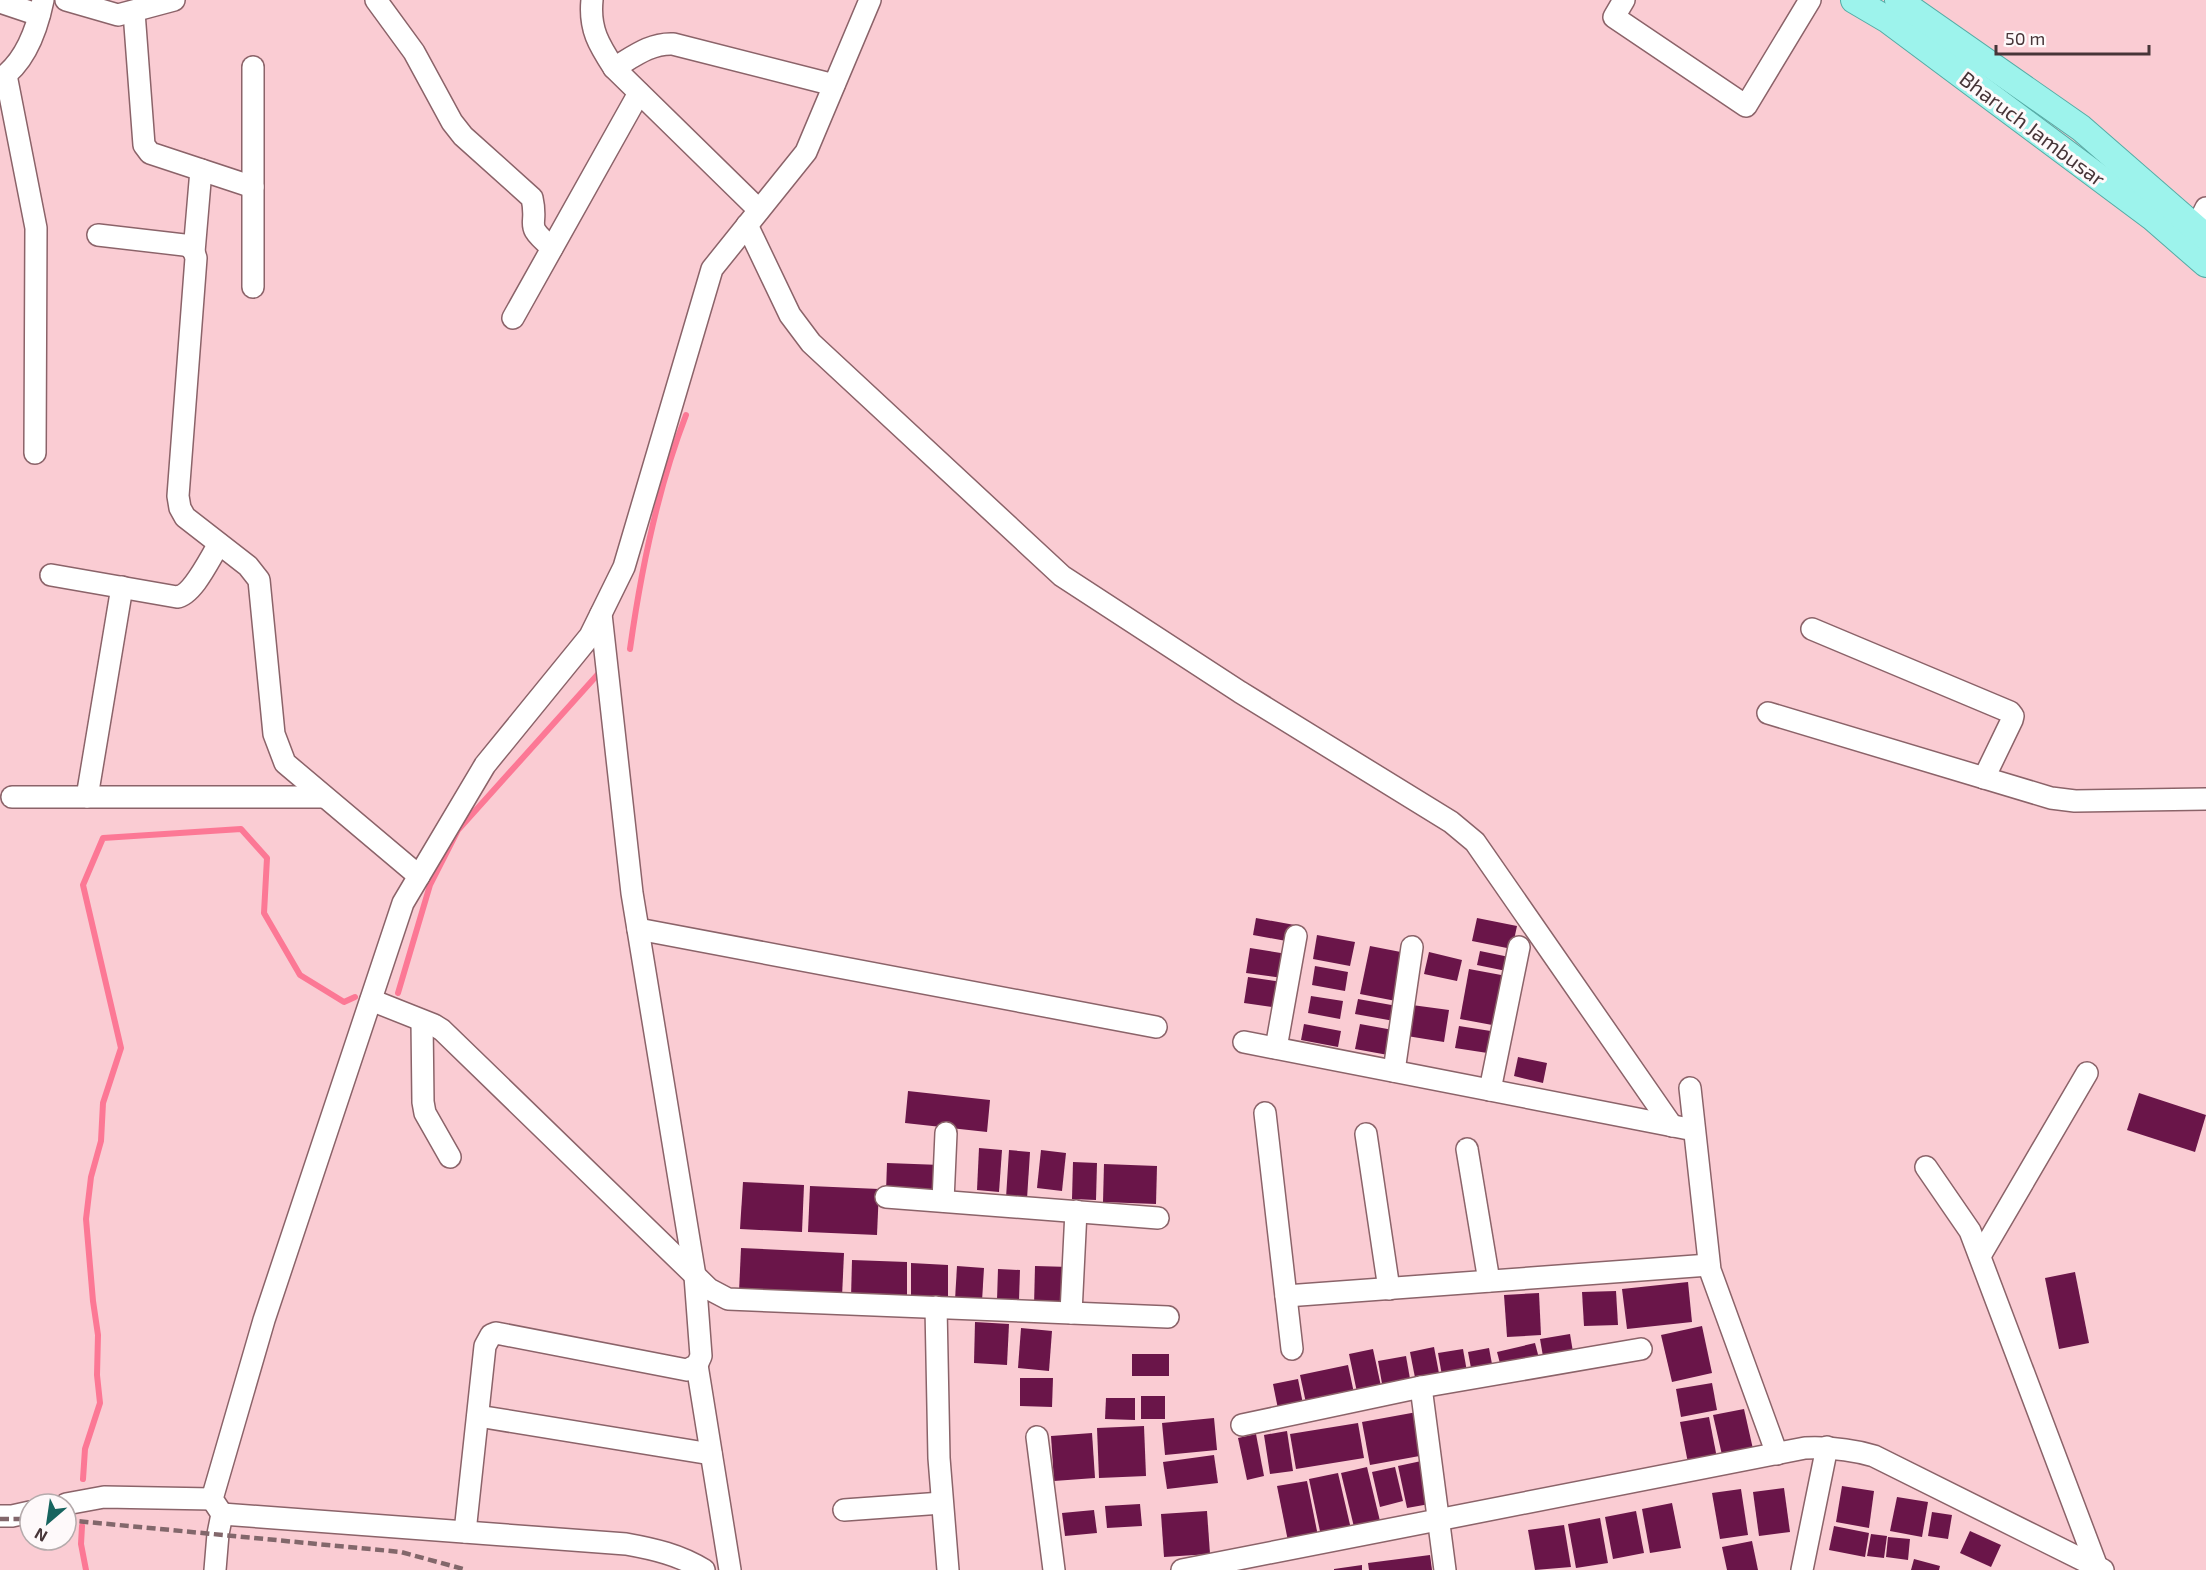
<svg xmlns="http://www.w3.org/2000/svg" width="2206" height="1570" font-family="'Exo 2',sans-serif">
<rect width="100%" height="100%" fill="#faccd3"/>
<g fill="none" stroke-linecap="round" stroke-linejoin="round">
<g stroke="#fc7895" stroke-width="6">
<path d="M630,649c11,-79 27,-159 56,-234"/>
<polyline points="398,993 430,885 458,830 599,673"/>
<polyline points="83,1479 85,1449 100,1403 97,1375 98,1335 93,1301 86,1219 91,1177 101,1141 103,1103 121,1048 83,885 103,838 241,829 267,858 264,913 300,975 344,1002 355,997"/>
<polyline points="82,1526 81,1544 86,1570"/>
</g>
</g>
<g fill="#6a1549">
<polygon points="1256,918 1300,926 1297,943 1253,935"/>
<polygon points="1477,918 1517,926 1512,949 1472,941"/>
<polygon points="1317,935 1355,942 1350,966 1313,959"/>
<polygon points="1370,946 1411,954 1401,1002 1360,994"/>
<polygon points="1250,948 1293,955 1290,979 1246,973"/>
<polygon points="1480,951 1514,958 1511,972 1477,965"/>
<polygon points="1429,952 1462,960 1457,981 1424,974"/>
<polygon points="1315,966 1348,972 1345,991 1312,985"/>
<polygon points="1469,969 1512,977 1503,1027 1460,1019"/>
<polygon points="1248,977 1290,983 1286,1009 1244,1003"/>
<polygon points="1311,996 1343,1001 1340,1019 1308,1013"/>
<polygon points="1358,999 1397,1006 1394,1021 1355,1014"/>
<polygon points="1412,1005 1449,1010 1444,1042 1407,1036"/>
<polygon points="1304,1024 1341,1031 1338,1047 1301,1040"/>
<polygon points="1360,1024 1393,1030 1388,1055 1355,1049"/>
<polygon points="1459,1026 1497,1032 1494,1054 1455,1048"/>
<polygon points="1518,1057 1547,1063 1543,1083 1514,1076"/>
<polygon points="908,1091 990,1100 987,1132 905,1123"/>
<polygon points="2139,1093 2206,1115 2195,1152 2127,1130"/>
<polygon points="979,1148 1002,1150 999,1192 977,1190"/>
<polygon points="1009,1150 1030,1152 1027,1199 1006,1198"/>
<polygon points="1041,1150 1066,1153 1062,1191 1037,1188"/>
<polygon points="1073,1162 1097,1163 1096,1200 1072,1199"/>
<polygon points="887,1163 941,1165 940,1194 886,1192"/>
<polygon points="1104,1164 1157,1166 1156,1204 1103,1202"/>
<polygon points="743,1182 804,1185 802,1232 740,1229"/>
<polygon points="810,1186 879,1189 877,1235 808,1232"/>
<polygon points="741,1248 844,1253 842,1297 739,1292"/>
<polygon points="852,1260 907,1262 907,1299 851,1298"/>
<polygon points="911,1263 948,1265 948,1300 911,1299"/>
<polygon points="957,1266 984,1268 982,1301 955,1300"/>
<polygon points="1035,1266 1070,1267 1068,1307 1034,1306"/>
<polygon points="998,1269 1020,1270 1019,1300 997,1300"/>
<polygon points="2075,1272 2089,1343 2059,1349 2045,1278"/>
<polygon points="1688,1282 1692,1322 1627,1329 1622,1289"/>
<polygon points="1616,1291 1618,1325 1584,1326 1582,1292"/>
<polygon points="1539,1293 1541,1335 1507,1337 1504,1295"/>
<polygon points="975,1322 1009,1324 1007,1365 974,1363"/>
<polygon points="1702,1326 1712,1373 1672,1382 1661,1335"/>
<polygon points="1021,1328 1052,1331 1049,1371 1018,1368"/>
<polygon points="1570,1334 1575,1364 1545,1368 1540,1339"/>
<polygon points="1535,1343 1541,1366 1503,1375 1497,1352"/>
<polygon points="1434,1347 1442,1389 1418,1393 1410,1352"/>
<polygon points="1489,1348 1495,1380 1474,1384 1468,1352"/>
<polygon points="1373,1349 1382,1391 1358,1397 1349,1354"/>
<polygon points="1463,1349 1469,1383 1444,1387 1438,1353"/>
<rect x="1132" y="1354" width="37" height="22"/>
<polygon points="1406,1356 1412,1390 1384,1395 1378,1361"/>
<polygon points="1348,1365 1354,1393 1306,1403 1300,1375"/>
<polygon points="1020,1378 1053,1378 1052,1407 1020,1406"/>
<polygon points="1298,1379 1303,1404 1278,1409 1273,1384"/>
<polygon points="1712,1383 1717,1410 1681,1417 1676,1389"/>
<rect x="1141" y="1396" width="24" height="23"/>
<polygon points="1106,1398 1135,1398 1135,1420 1105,1419"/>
<polygon points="1744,1409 1753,1449 1722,1455 1713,1415"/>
<polygon points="1417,1412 1425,1455 1370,1465 1362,1422"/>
<polygon points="1709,1417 1717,1458 1688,1463 1680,1422"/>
<polygon points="1214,1418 1217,1450 1165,1455 1162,1423"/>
<polygon points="1358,1423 1364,1458 1296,1469 1290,1434"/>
<polygon points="1144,1426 1146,1476 1099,1478 1097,1428"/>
<polygon points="1287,1431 1293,1471 1270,1474 1264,1435"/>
<polygon points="1092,1433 1095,1478 1054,1481 1051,1436"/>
<polygon points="1256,1434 1264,1476 1247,1480 1238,1438"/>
<polygon points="1214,1455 1218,1483 1167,1489 1163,1462"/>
<polygon points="1426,1460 1435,1503 1407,1508 1398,1466"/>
<polygon points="1367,1467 1380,1521 1354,1527 1341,1473"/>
<polygon points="1395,1467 1403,1501 1380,1507 1372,1472"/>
<polygon points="1338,1473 1351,1529 1321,1536 1309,1479"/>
<polygon points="1307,1481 1318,1536 1288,1541 1277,1486"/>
<polygon points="1842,1486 1874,1491 1869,1528 1836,1522"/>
<polygon points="1784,1488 1790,1532 1759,1536 1753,1492"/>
<polygon points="1741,1489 1748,1535 1720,1539 1712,1493"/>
<polygon points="1897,1497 1928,1502 1922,1537 1890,1531"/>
<polygon points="1672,1503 1681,1548 1650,1553 1642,1509"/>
<polygon points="1140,1504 1142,1526 1107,1528 1105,1506"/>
<polygon points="1094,1510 1097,1533 1065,1536 1062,1513"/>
<polygon points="1207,1511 1210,1554 1164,1557 1161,1514"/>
<polygon points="1636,1511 1644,1553 1613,1559 1605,1517"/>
<polygon points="1932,1512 1952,1515 1948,1539 1928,1536"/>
<polygon points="1600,1518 1608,1563 1576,1568 1568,1524"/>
<polygon points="1564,1525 1571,1567 1535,1570 1528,1530"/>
<polygon points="1834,1526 1869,1533 1865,1557 1829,1550"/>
<polygon points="1970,1531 2001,1545 1991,1567 1960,1553"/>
<polygon points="1871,1534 1887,1536 1884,1558 1867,1556"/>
<polygon points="1888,1537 1910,1539 1908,1560 1886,1557"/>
<polygon points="1752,1541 1758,1570 1727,1570 1722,1547"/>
<polygon points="1430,1555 1432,1570 1369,1570 1368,1563"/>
<polygon points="1914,1559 1940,1566 1939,1570 1911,1570"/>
<polygon points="1362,1565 1362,1570 1334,1570 1334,1569"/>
</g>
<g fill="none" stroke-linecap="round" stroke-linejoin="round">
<defs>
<g id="minor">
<polyline points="66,0 118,15 174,0"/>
<path d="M376,0l38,52 38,70 11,14 69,62c7,31 -10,24 20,50"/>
<path d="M592,0c-3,29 7,45 22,68l145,142"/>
<polyline points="1624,0 1614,17 1746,106 1810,0"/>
<polyline points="0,2 39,15"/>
<polyline points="134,12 144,145 150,153 253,187"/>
<path d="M614,68c19,-11 36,-25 59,-24l161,41"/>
<polyline points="6,75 36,228 35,453"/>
<path d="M0,79c26,-17 37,-50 43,-79"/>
<polyline points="747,225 790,315 811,343 1062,576 1240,692 1451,822 1475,842 1672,1126"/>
<polyline points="2196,228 2206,208"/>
<path d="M98,235l86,10c8,2 10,6 12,13l-18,238 2,12 5,9 63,49 11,14 15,154 11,29 134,113"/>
<polyline points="194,252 201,170"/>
<polyline points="253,287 253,67"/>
<polyline points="513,318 639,93"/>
<path d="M51,575l126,22c16,-2 33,-39 42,-53"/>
<polyline points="1812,629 2010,712 2013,716 2012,720 1984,778"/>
<polyline points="1768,713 2051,798 2075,801 2206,799"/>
<polyline points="12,797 323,797"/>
<polyline points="87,797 122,587"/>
<polyline points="638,929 1156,1027"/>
<polyline points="371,1000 434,1025 442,1030 709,1289 728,1299 1168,1317"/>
<polyline points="422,1021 423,1102 425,1113 450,1157"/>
<polyline points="1244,1042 1694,1130"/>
<polyline points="1276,1048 1296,936"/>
<polyline points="1394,1071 1412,947"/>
<polyline points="1690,1088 1710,1270 1777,1454"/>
<polyline points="1490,1090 1519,947"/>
<polyline points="1265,1113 1292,1349"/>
<polyline points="1366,1134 1389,1289"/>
<polyline points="1467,1149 1489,1281"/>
<polyline points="1926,1167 1970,1231 2097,1567"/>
<polyline points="886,1197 1158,1218"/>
<polyline points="943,1201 946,1133"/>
<polyline points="1980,1256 2087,1073"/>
<polyline points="1286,1296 1709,1265"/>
<polyline points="936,1307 939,1458 948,1570"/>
<polyline points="1071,1313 1076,1211"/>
<polyline points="697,1365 730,1570"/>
<polyline points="1421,1387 1445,1570"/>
<polyline points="478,1416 711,1454"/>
<polyline points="1242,1425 1421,1387 1641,1349"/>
<polyline points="1037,1437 1054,1570"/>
<polyline points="66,1504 104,1497 212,1499"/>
<polyline points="844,1510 942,1503"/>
<path d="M222,1514l404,30c28,5 54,11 78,26"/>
<polyline points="0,1516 12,1516 30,1512"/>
<polyline points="465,1532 485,1346 491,1335 496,1333 687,1370 697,1365 701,1356 695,1276 632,893 601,614"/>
<polyline points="215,1570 218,1534 222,1514 212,1499 264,1320 403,903 485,765 590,636 624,567 712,269 806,152 870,0"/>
<path d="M1182,1570l623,-122c24,-1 45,1 69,8l229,114"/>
<polyline points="1802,1570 1827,1447"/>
</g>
<g id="major">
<polyline points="1854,0 1888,20 2152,217 2206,264"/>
<polyline points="1898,0 2081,128 2206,237"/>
</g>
</defs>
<use href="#minor" stroke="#8b6369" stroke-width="24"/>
<use href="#major" stroke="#54aba5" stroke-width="28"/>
<use href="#minor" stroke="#fff" stroke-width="21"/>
<use href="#major" stroke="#9df3ec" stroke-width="26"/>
<g stroke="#82676b" stroke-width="4.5" stroke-dasharray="9 4.5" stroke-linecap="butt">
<polyline points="0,1519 30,1519"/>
<polyline points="66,1520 401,1552 467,1570"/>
</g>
</g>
<g text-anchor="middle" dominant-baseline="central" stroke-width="6" stroke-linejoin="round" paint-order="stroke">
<g font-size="21" fill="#473538" stroke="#fef9fa">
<text transform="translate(2033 128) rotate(37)">Bharuch Jambusar</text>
</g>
</g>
<g transform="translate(48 1522) rotate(209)"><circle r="28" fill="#fef9fa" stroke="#b5abac" stroke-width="1.5"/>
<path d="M0-4.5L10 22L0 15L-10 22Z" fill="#17645f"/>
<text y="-9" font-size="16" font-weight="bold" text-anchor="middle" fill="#473538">N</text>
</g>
<path d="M1996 45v9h153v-9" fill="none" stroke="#473538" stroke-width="3"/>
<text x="2005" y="45" font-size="18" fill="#473538" stroke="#fef9fa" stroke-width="4.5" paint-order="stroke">50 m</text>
</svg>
